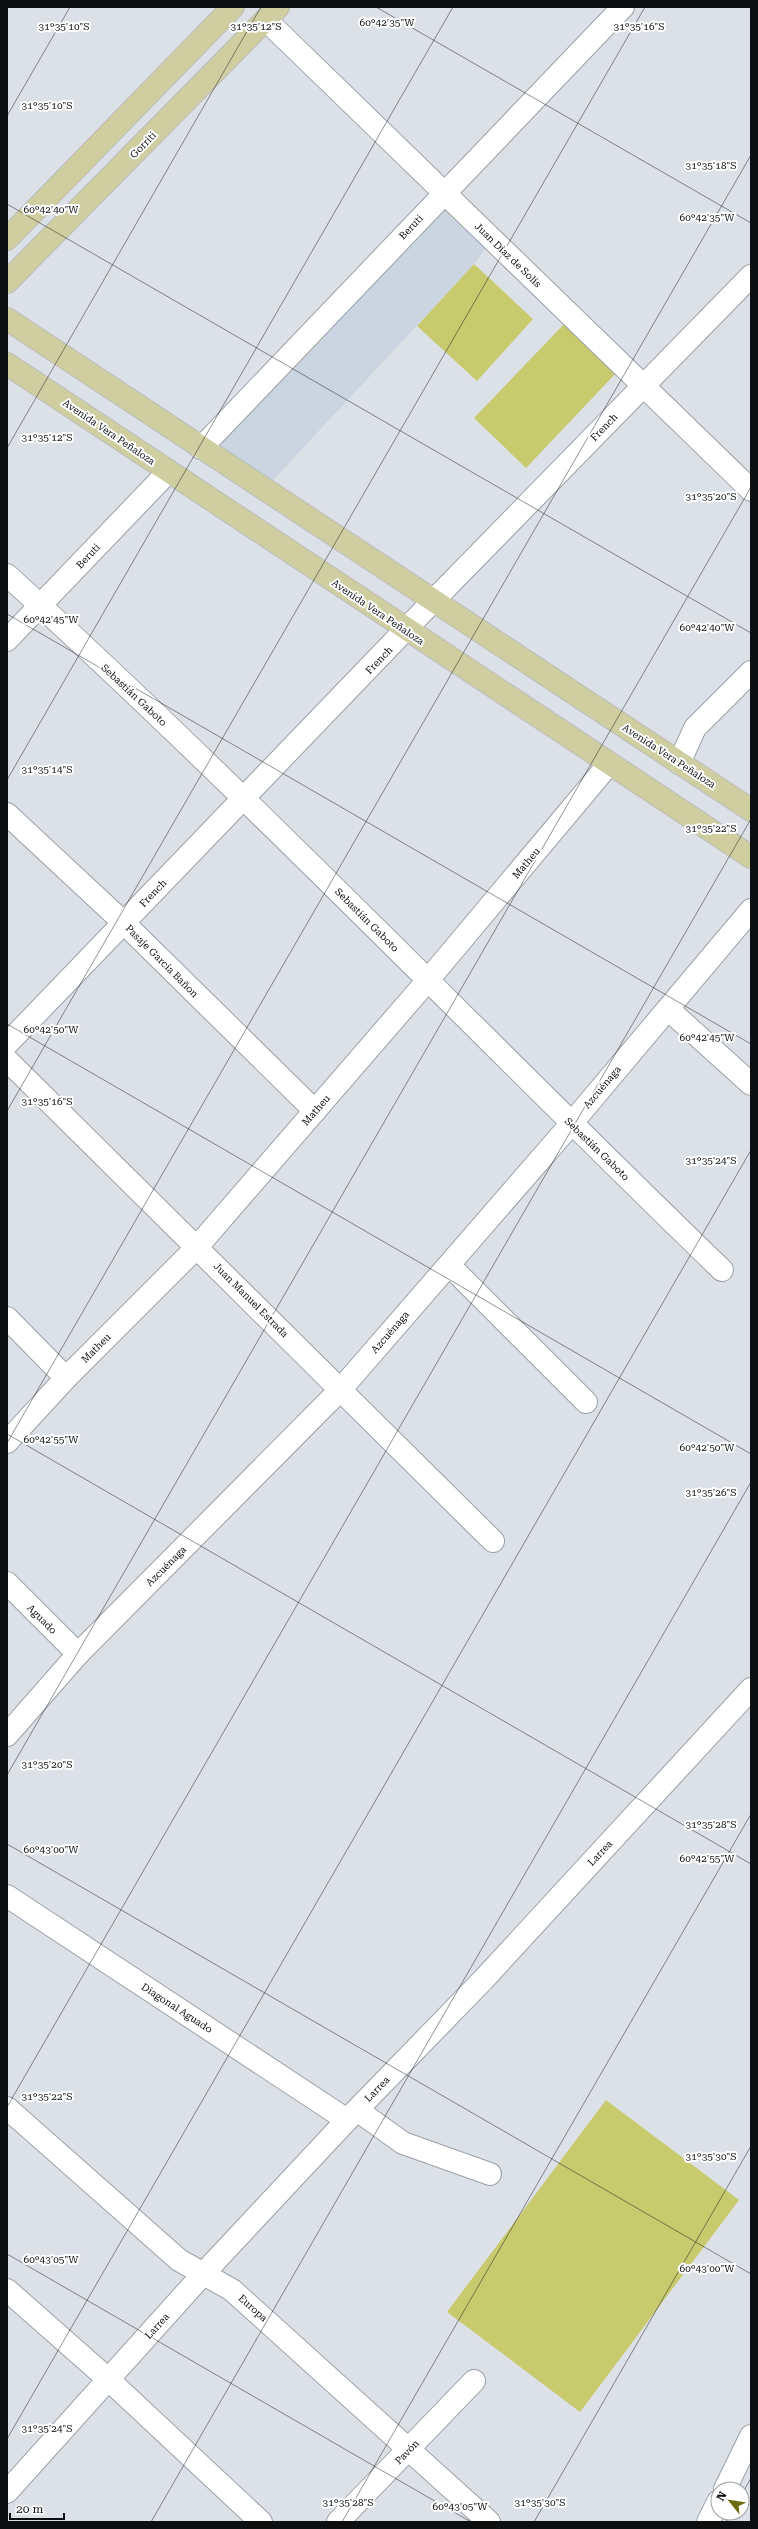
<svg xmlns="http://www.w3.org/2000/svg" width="758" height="2529" font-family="'Roboto Serif',serif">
<rect width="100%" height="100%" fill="#dce1e7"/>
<polygon fill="#cad5e1" points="444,193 492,240 474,264 264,490 201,448"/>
<g fill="#c8ca6e">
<polygon points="474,264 533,319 477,381 417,326"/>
<polygon points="566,322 617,372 526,468 474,418"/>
<polygon points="606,2100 739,2200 580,2412 447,2312"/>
</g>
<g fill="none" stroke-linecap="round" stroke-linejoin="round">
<defs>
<g id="minor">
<polyline points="266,20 751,490"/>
<polyline points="201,448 623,7"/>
<path d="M7,575c246,224 476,464 715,695"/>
<polyline points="7,640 168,472"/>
<polyline points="679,763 695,728 751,672"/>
<polyline points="7,814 124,923 315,1111"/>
<polyline points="668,1009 751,1084"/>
<polyline points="7,1044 433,601 751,276"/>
<polyline points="7,1060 493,1541"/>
<polyline points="449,1265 586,1402"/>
<polyline points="7,1318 66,1378"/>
<polyline points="7,1442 66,1378 197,1247 428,980 609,764"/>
<polyline points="7,1583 78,1654"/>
<polyline points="7,1735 78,1654 341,1389 571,1124 751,910"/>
<polyline points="7,1896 347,2120"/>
<polyline points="7,2108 179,2260 232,2290 489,2522"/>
<polyline points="357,2110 403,2143 490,2174"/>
<polyline points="7,2290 109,2380 261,2522"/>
<polyline points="725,2489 751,2436"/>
<polyline points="7,2492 204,2273 347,2120 483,1980 751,1689"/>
<polyline points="338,2522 474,2381"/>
<polyline points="708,2522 718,2502"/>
</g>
<g id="major">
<polyline points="7,239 233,7"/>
<polyline points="7,282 278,7"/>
<polyline points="7,319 751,810"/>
<polyline points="7,364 751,857"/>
</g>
</defs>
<use href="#minor" stroke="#9ba1a6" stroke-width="24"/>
<use href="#major" stroke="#bbbcbc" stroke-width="24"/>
<use href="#minor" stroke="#fff" stroke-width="22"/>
<use href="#major" stroke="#cecea1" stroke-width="22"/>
</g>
<path fill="none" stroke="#0c0e10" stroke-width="1" stroke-opacity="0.45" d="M376,7l375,216M7,116l63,-109M7,204l744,429M7,448l254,-441M7,614l744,430M7,780l446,-773M7,1024l744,430M7,1111l638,-1104M7,1434l744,430M7,1443l744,-1288M7,1775l744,-1288M7,1844l744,430M7,2107l744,-1288M7,2254l464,268M7,2439l744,-1289M742,2494l9,-16M151,2522l600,-1040M342,2522l409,-708M534,2522l217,-376M726,2522l5,-9"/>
<g text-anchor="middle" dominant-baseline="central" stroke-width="4" stroke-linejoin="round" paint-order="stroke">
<g font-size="10" fill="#0c0e10" stroke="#fff">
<text transform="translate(143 145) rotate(-46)">Gorriti</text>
<text transform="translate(411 227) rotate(-46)">Beruti</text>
<text transform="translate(508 255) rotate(44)">Juan Díaz de Solís</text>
<text transform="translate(604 427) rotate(-46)">French</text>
<text transform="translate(109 432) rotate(34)">Avenida Vera Peñaloza</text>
<text transform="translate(88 556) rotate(-47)">Beruti</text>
<text transform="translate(378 612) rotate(34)">Avenida Vera Peñaloza</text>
<text transform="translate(379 660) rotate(-46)">French</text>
<text transform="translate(134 695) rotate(43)">Sebastián Gaboto</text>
<text transform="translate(669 756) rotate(33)">Avenida Vera Peñaloza</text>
<text transform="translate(526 863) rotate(-50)">Matheu</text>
<text transform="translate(153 893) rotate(-46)">French</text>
<text transform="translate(367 920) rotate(45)">Sebastián Gaboto</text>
<text transform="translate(162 961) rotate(45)">Pasaje García Bañon</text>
<text transform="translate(602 1087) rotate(-50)">Azcuénaga</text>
<text transform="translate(316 1110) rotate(-49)">Matheu</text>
<text transform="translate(597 1149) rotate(44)">Sebastián Gaboto</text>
<text transform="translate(251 1300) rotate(45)">Juan Manuel Estrada</text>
<text transform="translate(390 1332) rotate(-49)">Azcuénaga</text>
<text transform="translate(96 1348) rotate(-45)">Matheu</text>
<text transform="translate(166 1566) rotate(-45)">Azcuénaga</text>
<text transform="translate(42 1619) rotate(45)">Aguado</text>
<text transform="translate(600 1853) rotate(-47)">Larrea</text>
<text transform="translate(177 2008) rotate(33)">Diagonal Aguado</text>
<text transform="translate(377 2089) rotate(-46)">Larrea</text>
<text transform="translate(253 2308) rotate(42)">Europa</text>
<text transform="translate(157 2326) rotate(-48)">Larrea</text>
<text transform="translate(407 2452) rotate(-46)">Pavón</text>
</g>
</g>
<g font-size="10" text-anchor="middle" fill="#0c0e10" stroke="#fff" stroke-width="4" stroke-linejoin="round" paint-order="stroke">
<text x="387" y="26">60°42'35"W</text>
<text x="64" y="30">31°35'10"S</text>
<text x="256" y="30">31°35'12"S</text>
<text x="639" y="30">31°35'16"S</text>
<text x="47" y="109">31°35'10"S</text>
<text x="711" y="169">31°35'18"S</text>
<text x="51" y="213">60°42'40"W</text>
<text x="707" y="221">60°42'35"W</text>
<text x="47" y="441">31°35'12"S</text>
<text x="711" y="500">31°35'20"S</text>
<text x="51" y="623">60°42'45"W</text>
<text x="707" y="631">60°42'40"W</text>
<text x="47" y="773">31°35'14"S</text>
<text x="711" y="832">31°35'22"S</text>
<text x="51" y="1033">60°42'50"W</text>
<text x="707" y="1041">60°42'45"W</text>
<text x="47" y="1105">31°35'16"S</text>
<text x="711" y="1164">31°35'24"S</text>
<text x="51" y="1443">60°42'55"W</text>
<text x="707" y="1451">60°42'50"W</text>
<text x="711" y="1496">31°35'26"S</text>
<text x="47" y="1768">31°35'20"S</text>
<text x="711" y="1828">31°35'28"S</text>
<text x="51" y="1853">60°43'00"W</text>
<text x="707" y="1862">60°42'55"W</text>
<text x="47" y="2100">31°35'22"S</text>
<text x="711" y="2160">31°35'30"S</text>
<text x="51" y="2263">60°43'05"W</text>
<text x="707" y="2272">60°43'00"W</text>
<text x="47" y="2432">31°35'24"S</text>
<text x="348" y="2506">31°35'28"S</text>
<text x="540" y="2506">31°35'30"S</text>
<text x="460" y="2510">60°43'05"W</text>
</g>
<rect width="758" height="2529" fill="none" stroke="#0c0e10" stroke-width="16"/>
<g transform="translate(730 2501) rotate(300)"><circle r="19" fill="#ffffff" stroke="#9e9f9f"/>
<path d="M0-3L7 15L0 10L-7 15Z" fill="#6d6d0d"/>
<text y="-6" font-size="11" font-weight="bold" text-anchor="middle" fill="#0c0e10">N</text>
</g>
<path d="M10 2513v6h54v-6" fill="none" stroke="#0c0e10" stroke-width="2"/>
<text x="16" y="2513" font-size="12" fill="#0c0e10" stroke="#ffffff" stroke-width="3" paint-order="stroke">20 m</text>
</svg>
